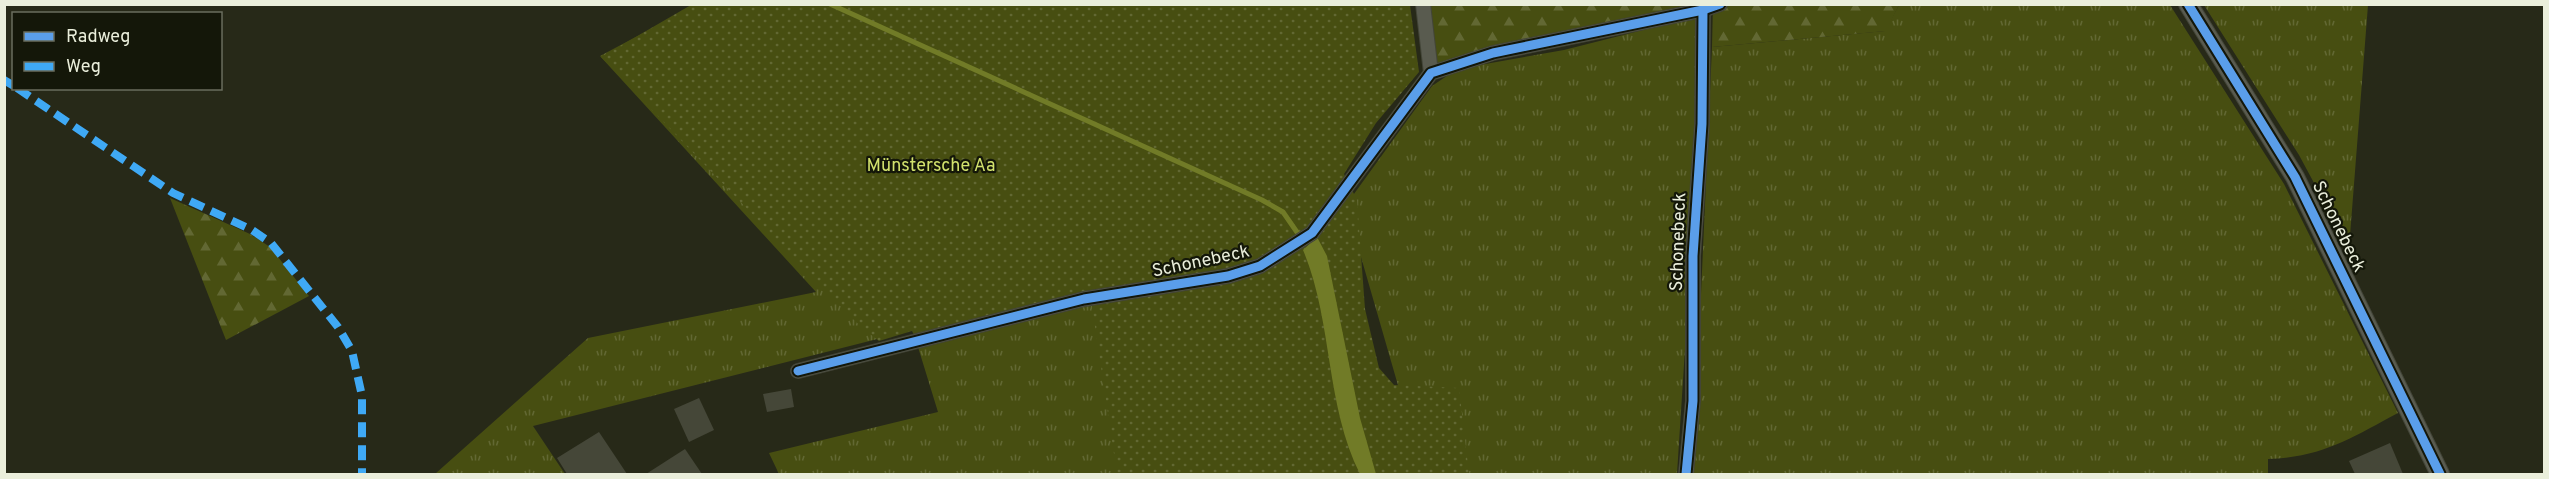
<svg xmlns="http://www.w3.org/2000/svg" width="2549" height="479" font-family="Overpass,sans-serif">
<defs>
<pattern id="grass-tufts" width="24" height="20" patternUnits="userSpaceOnUse" patternTransform="scale(1.5)"><rect width="24" height="20" fill="#474e11"/><path d="M3 7l-1-3M5 7V3M7 7l1-3M15 17l-1-3M17 17v-4M19 17l1-3" fill="none" stroke="#626833"/></pattern>
<pattern id="forest-firs" width="22" height="20" patternUnits="userSpaceOnUse" patternTransform="scale(1.5)"><rect width="22" height="20" fill="#474e11"/><path d="M5 1l3.5 6h-7zM16 11l3.5 6h-7z" fill="#626833"/></pattern>
<pattern id="park-dots" width="8" height="8" patternUnits="userSpaceOnUse" patternTransform="scale(1.5)"><rect width="8" height="8" fill="#474e11"/><path d="M2 2h.1M6 6h.1" fill="none" stroke="#626833" stroke-width="1.8" stroke-linecap="round"/></pattern>
</defs>
<rect width="100%" height="100%" fill="#272918"/>
<g fill="url(#grass-tufts)">
<polygon points="696,5 913,330 533,426 565,474 435,474 588,338 816,292 600,56"/>
<path d="M1899,5h271l114,179 114,229c-47,25 -75,44 -130,46v15h-575l19,-427 173,-16z"/>
<polygon points="2204,5 2368,5 2349,248 2299,155"/>
<polygon points="1702,15 1691,255 1677,474 1377,474 1406,413 1346,205 1432,86 1457,69 1564,50"/>
<polygon points="1122,300 1358,474 779,474 769,453 938,412 918,347 1084,305"/>
</g>
<g fill="url(#forest-firs)">
<polygon points="1428,5 1692,5 1436,68"/>
<polygon points="1713,5 1899,5 1886,31 1712,47"/>
<polygon points="170,198 250,234 270,247 309,296 226,340"/>
</g>
<polygon fill="url(#park-dots)" points="691,5 1410,5 1419,72 1376,123 1344,174 1357,200 1365,309 1379,368 1394,385 1459,388 1469,474 1117,474 1090,293 914,335 912,331 879,341 862,328 601,57"/>
<path fill="#717b27" d="M1317,237l10,19 33,162 16,56h-16c-35,-70 -27,-153 -57,-224z"/>
<g fill="none" stroke-linecap="round" stroke-linejoin="round">
<polyline stroke="#717b27" stroke-width="5" points="830,4 1262,200 1283,212 1301,238"/>
</g>
<g fill="#454738">
<polygon points="791,389 794,407 767,412 763,394"/>
<polygon points="699,398 714,430 689,442 674,409"/>
<polygon points="599,432 627,474 567,474 557,458"/>
<polygon points="2390,443 2403,474 2355,474 2349,461"/>
<polygon points="685,449 702,474 646,474"/>
</g>
<g fill="none" stroke-linecap="round" stroke-linejoin="round">
<defs>
<g id="minor">
<polyline points="1423,4 1431,73"/>
<polyline points="798,371 1084,299 1228,276 1260,266 1312,233 1431,73 1493,53 1703,10 1720,4"/>
<polyline points="1686,474 1693,401 1693,256 1702,124 1703,10"/>
</g>
<polyline id="tertiary" points="2188,4 2295,177 2440,474"/>
</defs>
<use href="#minor" stroke="#434538" stroke-width="16"/>
<use href="#tertiary" stroke="#434538" stroke-width="20"/>
<use href="#minor" stroke="#595b4f" stroke-width="14"/>
<use href="#tertiary" stroke="#595b4f" stroke-width="18"/>
<g stroke="#3fa9f5" stroke-width="8" stroke-dasharray="15 8" stroke-linecap="butt">
<polyline points="4,80 14,86"/>
<polyline points="17,88 173,193 252,230 271,243 338,327 352,351 362,396 362,474"/>
</g>
<defs>
<g id="cycleway">
<polyline points="2188,4 2295,177 2440,474"/>
<polyline points="798,371 1084,299 1228,276 1260,266 1312,233 1431,73 1493,53 1703,10 1720,4"/>
<polyline points="1686,474 1693,401 1693,256 1702,124 1703,10"/>
</g>
</defs>
<use href="#cycleway" stroke="#141709" stroke-width="13"/>
<use href="#cycleway" stroke="#5a9eea" stroke-width="9"/>
</g>
<g text-anchor="middle" dominant-baseline="central" stroke-width="4.5" stroke-linejoin="round" paint-order="stroke">
<g font-size="18" fill="#d3e36d" stroke="#141709">
<text x="931" y="166">Münstersche Aa</text>
</g>
<g font-size="18" fill="#eaeedb" stroke="#141709">
<text transform="translate(2338 227) rotate(64)">Schonebeck</text>
<text transform="translate(1679 242) rotate(-88)">Schonebeck</text>
<text transform="translate(1201 262) rotate(-12)">Schonebeck</text>
</g>
</g>
<rect width="2549" height="479" fill="none" stroke="#eaeedb" stroke-width="12"/>
<rect x="12" y="12" width="210" height="78" fill="#141709" stroke="#6a6d5d" stroke-width="1.5"/>
<rect x="24" y="32" width="30" height="9" fill="#5a9eea" stroke="#6a6d5d" stroke-width="1.5"/>
<text x="66" y="42" font-size="18" fill="#eaeedb">Radweg</text>
<rect x="24" y="62" width="30" height="9" fill="#3fa9f5" stroke="#6a6d5d" stroke-width="1.5"/>
<text x="66" y="72" font-size="18" fill="#eaeedb">Weg</text>
</svg>
